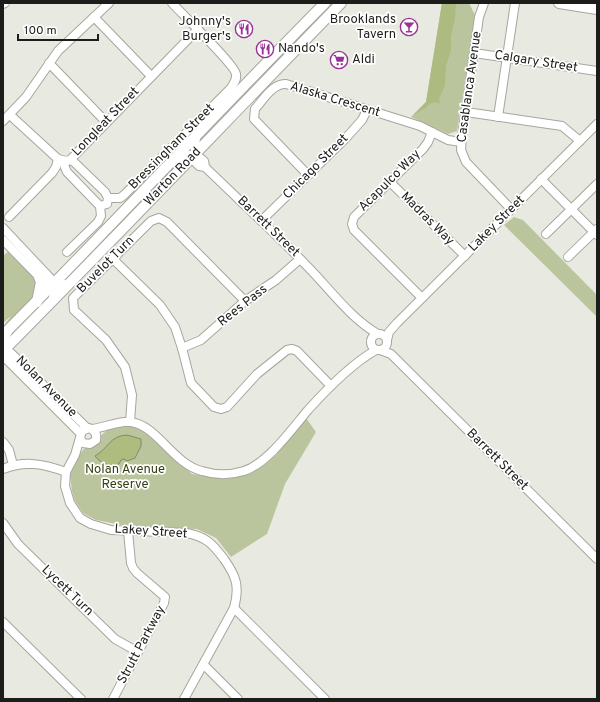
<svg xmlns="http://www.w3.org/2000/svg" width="600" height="702" font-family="Overpass,sans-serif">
<rect width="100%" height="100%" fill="#e8eae1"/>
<g fill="#bbc59d">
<polygon points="442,3 469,3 475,15 457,131 448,134 411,117 426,102"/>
<polygon points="514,217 523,220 595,293 597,296 597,317 504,225"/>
<polygon points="10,250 38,281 34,295 31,299 3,327 11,316 3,323 3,256"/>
<polygon points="306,418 316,432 285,484 267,534 231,557 216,538 197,529 132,527 96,520 83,513 75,501 72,491 70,476 71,467 83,450 110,428 125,425 141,429 192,474 226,479 247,473 264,465 276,455"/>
</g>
<path fill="#adbb80" d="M442,3h14l-1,15 -4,18v14l-5,16 -1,20 -6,12 1,5c-5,-1 -11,-1 -14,5l-13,7 13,-13z"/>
<path fill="#aebc80" stroke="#828c61" d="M127,435l14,4v7l-6,12 -8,3 -3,-2 -3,1 -2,4c-9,2 -17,1 -24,-8 14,-8 14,-20 32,-21z"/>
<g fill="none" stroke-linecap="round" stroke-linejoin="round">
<defs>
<g id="minor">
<polyline points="484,3 479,17 462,136 461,150 466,162 511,209"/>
<polyline points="3,4 5,3"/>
<polyline points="94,17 151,76"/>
<polyline points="474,53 597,71"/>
<polyline points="49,63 106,122"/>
<polyline points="466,112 562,126 580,141"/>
<polyline points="10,115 58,159 66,161 70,160 198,29"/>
<polyline points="498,117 515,3"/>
<polyline points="3,121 26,97 58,51 109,3"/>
<path d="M196,137l-2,24 5,5 6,1c34,33 69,65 102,99 22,22 43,52 71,68"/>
<path d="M174,160c12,-6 19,-8 30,1l1,6"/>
<polyline points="66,161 64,165 67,172 96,202 100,206 107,204 108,198 105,192 74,162 70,160"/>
<path d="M308,175l-54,-56 1,-10c8,-9 18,-26 31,-25l115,36 19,6 28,14 13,2"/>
<polyline points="541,179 597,235"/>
<polyline points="390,182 465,256"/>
<path d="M108,198h12l4,-3 107,-107c3,-5 6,-8 5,-14 -2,-10 -54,-60 -64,-71"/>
<polyline points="9,217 52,173 56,167 58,159"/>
<polyline points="261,221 345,139 362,120 367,110"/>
<polyline points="3,228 52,280 54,293 52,302"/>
<polyline points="546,234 597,184"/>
<polyline points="3,240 48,286 58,286 70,283"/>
<polyline points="67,252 98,222 101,216 100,206"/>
<polyline points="568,257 597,229"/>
<polyline points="113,259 160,305 175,327 182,348 191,383 214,407 221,409 227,407 257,374 287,350 292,349 297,351 331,386"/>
<polyline points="422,298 354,230 352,224 354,217 423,149 428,142 432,132"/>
<circle cx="379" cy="342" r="8"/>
<polyline points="387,340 389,332 397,323 597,124"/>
<polyline points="3,344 8,331"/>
<polyline points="182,348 201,340 245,301 276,280 300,259"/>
<polyline points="380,350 391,354 398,361 597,559"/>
<polyline points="130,422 132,395 125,367 106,340 74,310 73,298 151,221 159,218 167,222 245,301"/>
<path d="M92,429c12,-1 28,-9 39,-7 27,4 42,42 71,49 13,4 29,4 42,0 24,-8 48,-42 64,-61 19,-21 43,-46 68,-60"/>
<polyline points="80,433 7,360 4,356 3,351 11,353 87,428"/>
<path d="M80,438l3,5 7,1 6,-4c1,-6 -1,-10 -7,-12l-7,3 -7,24 -9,17 -1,14 5,17 10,15 11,6 20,6 76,3c19,4 25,10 37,26 12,17 16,27 10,49l-50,91"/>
<polyline points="3,442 9,450 13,465"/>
<path d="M3,469c22,-9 41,-5 63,3"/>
<polyline points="3,523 18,544 115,639 138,652"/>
<polyline points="234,608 325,699"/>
<polyline points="3,622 81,699"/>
<polyline points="204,665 238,699"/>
<polyline points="113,699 164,603 165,597 137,573 133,568 131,563 128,531"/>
</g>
<g id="major">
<polyline points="559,3 597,9"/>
<polyline points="37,302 41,282 39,277"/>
<path d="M3,335c109,-109 214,-223 322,-332"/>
<path d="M3,351c114,-115 225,-232 338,-348"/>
</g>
</defs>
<use href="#minor" stroke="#a5a79e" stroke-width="10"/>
<use href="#major" stroke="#a5a79e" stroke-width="12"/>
<use href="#minor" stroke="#fff" stroke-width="8"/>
<use href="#major" stroke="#fff" stroke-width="10"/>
</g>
<defs>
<symbol id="bar-ring" viewBox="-11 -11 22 22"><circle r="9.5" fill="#fff" stroke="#993296" stroke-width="1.5"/><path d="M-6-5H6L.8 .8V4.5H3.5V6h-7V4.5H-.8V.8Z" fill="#993296"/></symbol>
<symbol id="restaurant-ring" viewBox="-11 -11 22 22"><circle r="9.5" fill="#fff" stroke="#993296" stroke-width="1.5"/><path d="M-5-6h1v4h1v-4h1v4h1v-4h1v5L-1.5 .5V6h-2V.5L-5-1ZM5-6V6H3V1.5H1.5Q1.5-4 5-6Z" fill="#993296"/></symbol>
<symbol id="supermarket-ring" viewBox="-11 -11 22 22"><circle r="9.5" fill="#fff" stroke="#993296" stroke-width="1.5"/><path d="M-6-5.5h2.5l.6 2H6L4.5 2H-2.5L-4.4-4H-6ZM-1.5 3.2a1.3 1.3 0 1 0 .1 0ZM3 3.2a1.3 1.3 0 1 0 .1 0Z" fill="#993296"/></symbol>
</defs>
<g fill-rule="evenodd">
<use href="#bar-ring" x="399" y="17" width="20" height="20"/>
<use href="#restaurant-ring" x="234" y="19" width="20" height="20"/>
<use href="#restaurant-ring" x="255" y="39" width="20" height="20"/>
<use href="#supermarket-ring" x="329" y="50" width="20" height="20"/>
</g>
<g text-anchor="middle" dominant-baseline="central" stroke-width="3.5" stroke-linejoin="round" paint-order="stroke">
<g font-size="13" fill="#1c1d1a" stroke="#fff" text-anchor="end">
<text x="396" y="20">Brooklands<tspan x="396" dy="15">Tavern</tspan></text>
<text x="231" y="22">Johnny's<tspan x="231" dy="15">Burger's</tspan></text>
<text x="278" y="49" text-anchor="start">Nando's</text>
<text x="352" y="60" text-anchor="start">Aldi</text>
</g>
<g font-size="13" fill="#1c1d1a" stroke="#fff">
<text transform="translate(536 62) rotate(9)">Calgary Street</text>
<text transform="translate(470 87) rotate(-82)">Casablanca Avenue</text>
<text transform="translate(335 100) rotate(17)">Alaska Crescent</text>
<text transform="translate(106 122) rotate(-46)">Longleat Street</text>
<text transform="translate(172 147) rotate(-45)">Bressingham Street</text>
<text transform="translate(316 167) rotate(-45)">Chicago Street</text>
<text transform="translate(173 177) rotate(-46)">Warton Road</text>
<text transform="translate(390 181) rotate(-45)">Acapulco Way</text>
<text transform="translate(427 219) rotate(45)">Madras Way</text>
<text transform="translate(497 224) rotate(-45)">Lakey Street</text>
<text transform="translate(268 227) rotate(44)">Barrett Street</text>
<text transform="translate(106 265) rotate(-45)">Buvelot Turn</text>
<text transform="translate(243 306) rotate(-38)">Rees Pass</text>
<text transform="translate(46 387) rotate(45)">Nolan Avenue</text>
<text transform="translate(497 460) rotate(45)">Barrett Street</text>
<text transform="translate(151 532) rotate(4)">Lakey Street</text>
<text transform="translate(67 591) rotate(44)">Lycett Turn</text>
<text transform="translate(142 645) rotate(-62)">Strutt Parkway</text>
</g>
<g font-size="13" fill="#373f12" stroke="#fff">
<text x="125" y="470">Nolan Avenue<tspan x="125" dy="15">Reserve</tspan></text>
</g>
</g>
<rect width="600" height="702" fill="none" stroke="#1c1d1a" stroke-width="8"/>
<path d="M18 34v6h80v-6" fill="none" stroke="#1c1d1a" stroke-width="2"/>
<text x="24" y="34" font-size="12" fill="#1c1d1a" stroke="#ffffff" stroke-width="3" paint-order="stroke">100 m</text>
</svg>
